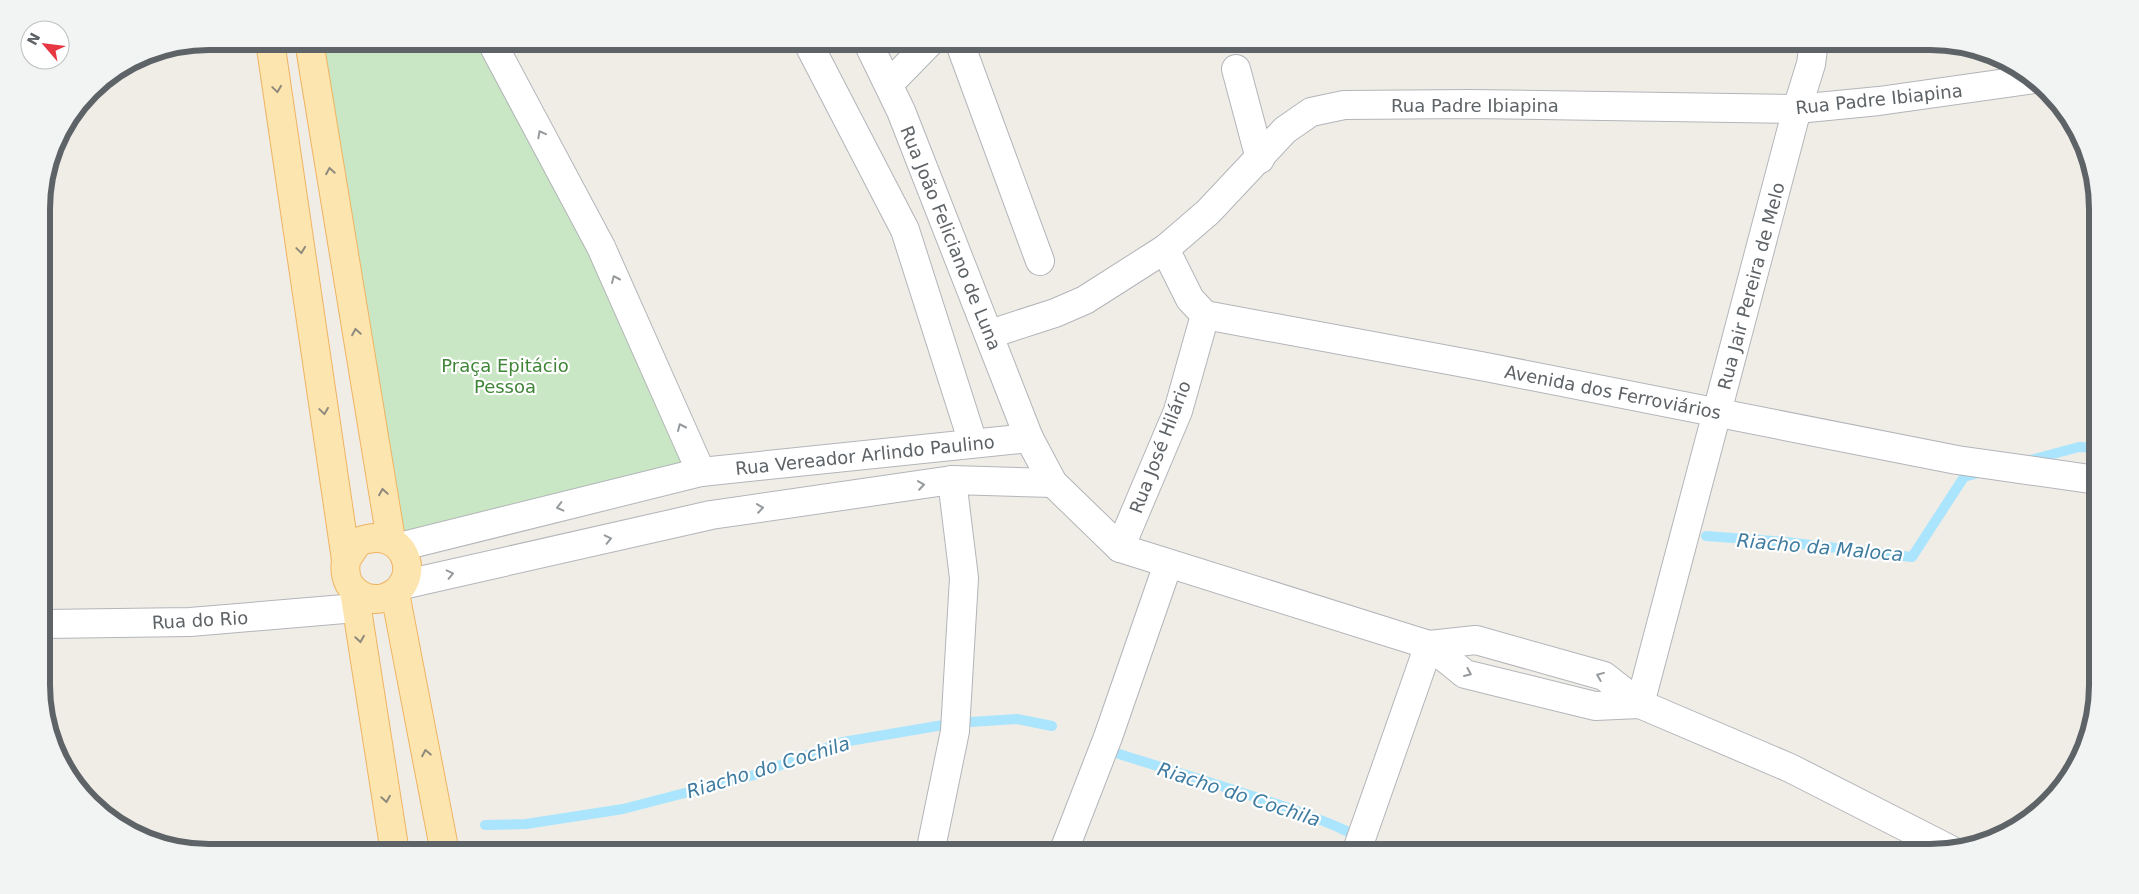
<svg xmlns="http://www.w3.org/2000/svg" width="2139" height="894" font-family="'DejaVu Sans',sans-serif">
<rect width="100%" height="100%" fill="#f0ede7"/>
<polygon fill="#c9e7c4" points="309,41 491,41 701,472 399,547"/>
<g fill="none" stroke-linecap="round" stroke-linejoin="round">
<g stroke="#aae5fd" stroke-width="10">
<polyline points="2027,461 2079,447 2097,448"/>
<polyline points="1706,536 1786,542 1912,557 1964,477 1982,472"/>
<path d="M1119,754c57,18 115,35 172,55 33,12 64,23 93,44"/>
<polyline points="485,825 526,824 623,809 754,775 843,742 955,723 1017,719 1052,726"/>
</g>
<defs>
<g id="minor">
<polyline points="491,41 601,247 701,472"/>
<polyline points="807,41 905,230 973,443"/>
<polyline points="867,41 901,111 1029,438 1053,483 1120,548 1429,645 1465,674 1595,706 1640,704 1790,768 1951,850"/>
<polyline points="959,41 1040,261"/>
<polyline points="1236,69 1260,159"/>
<polyline points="889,84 931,41"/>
<polyline points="1165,249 1190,299 1205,315 1486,367 1957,460 2097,480"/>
<polyline points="990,334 1055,313 1085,300 1165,249 1208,212 1285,130 1311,112 1344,105 1470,104 1797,109 1879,101 2034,79"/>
<polyline points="399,547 701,472 1029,438"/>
<polyline points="1120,548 1178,411 1205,315"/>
<polyline points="402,585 711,515 952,480 1053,483"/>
<polyline points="44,624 190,622 356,608"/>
<polyline points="1429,645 1476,640 1604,676 1640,704"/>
<polyline points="1640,704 1797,109 1811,64 1814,41"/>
<polyline points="930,853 955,731 964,578 952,480"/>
<polyline points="1063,853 1108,737 1168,564"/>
<polyline points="1356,853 1429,645"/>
</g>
<g id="major">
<path d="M270,41l76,519c-2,14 0,25 13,34 7,5 17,6 25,4 42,-13 23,-76 -26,-56l-12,18"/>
<polyline points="309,41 391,540"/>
<polyline points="354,590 395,853"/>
<polyline points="395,593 445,853"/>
</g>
</defs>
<use href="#minor" stroke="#b2b5b9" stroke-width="30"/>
<use href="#major" stroke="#efb362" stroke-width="30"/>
<use href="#minor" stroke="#fff" stroke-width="28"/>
<use href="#major" stroke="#fde5af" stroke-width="28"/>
</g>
<defs><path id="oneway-chevron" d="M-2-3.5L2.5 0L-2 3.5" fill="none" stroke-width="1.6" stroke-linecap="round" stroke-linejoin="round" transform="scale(1.25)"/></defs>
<g stroke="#8e8a7d">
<use href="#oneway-chevron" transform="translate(277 89) rotate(82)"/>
<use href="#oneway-chevron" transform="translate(330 171) rotate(-99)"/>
<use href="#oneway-chevron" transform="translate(301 250) rotate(82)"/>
<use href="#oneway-chevron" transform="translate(356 332) rotate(-99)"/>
<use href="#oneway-chevron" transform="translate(324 411) rotate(82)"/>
<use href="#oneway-chevron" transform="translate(383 492) rotate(-99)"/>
<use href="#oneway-chevron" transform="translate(360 639) rotate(81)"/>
<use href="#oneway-chevron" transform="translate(426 753) rotate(-101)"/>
<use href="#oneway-chevron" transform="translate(386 799) rotate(81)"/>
</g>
<g stroke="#969a9c">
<use href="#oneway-chevron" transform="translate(541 134) rotate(-118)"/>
<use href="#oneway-chevron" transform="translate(615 279) rotate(-114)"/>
<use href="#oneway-chevron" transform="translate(681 427) rotate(-114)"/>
<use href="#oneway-chevron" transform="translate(921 485) rotate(-8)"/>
<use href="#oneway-chevron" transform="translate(560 507) rotate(166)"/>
<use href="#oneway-chevron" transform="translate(760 508) rotate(-8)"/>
<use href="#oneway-chevron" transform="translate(608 539) rotate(-13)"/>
<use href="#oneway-chevron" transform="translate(450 574) rotate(-13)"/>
<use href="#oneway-chevron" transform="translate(1468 673) rotate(23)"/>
<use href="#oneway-chevron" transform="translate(1600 676) rotate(-158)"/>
</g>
<g text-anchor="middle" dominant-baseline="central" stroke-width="4.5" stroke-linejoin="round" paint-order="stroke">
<g font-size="18" fill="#5e6367" stroke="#fff">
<text transform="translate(1879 99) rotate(-6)">Rua Padre Ibiapina</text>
<text x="1475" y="105">Rua Padre Ibiapina</text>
<text transform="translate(951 238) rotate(68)">Rua João Feliciano de Luna</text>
<text transform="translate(1751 286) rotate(-75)">Rua Jair Pereira de Melo</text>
<text transform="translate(1613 392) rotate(11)">Avenida dos Ferroviários</text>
<text transform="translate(1160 447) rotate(-69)">Rua José Hilário</text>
<text transform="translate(865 455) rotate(-6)">Rua Vereador Arlindo Paulino</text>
<text transform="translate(200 620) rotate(-3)">Rua do Rio</text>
</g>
<g font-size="18" fill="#3f8537" stroke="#fff">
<text x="505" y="365">Praça Epitácio<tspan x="505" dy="21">Pessoa</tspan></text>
</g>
<g font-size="19" font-style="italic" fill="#3f7b9f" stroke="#fff">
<text transform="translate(1820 547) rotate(5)">Riacho da Maloca</text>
<text transform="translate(768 767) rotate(-17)">Riacho do Cochila</text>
<text transform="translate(1239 794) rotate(18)">Riacho do Cochila</text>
</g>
</g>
<path d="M0 0H2139V894H0ZM209 50H1930A159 159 0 0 1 2089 209V685A159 159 0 0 1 1930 844H209A159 159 0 0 1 50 685V209A159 159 0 0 1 209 50Z" fill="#f2f3f3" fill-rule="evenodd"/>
<path fill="none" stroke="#5e6367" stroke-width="6" d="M209 50H1930A159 159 0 0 1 2089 209V685A159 159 0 0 1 1930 844H209A159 159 0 0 1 50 685V209A159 159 0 0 1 209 50Z"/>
<g transform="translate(45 45) rotate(298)"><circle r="24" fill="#ffffff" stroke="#bfc1c2"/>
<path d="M0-4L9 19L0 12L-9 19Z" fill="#e63743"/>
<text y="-8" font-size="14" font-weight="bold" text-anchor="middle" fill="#5e6367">N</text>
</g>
</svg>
